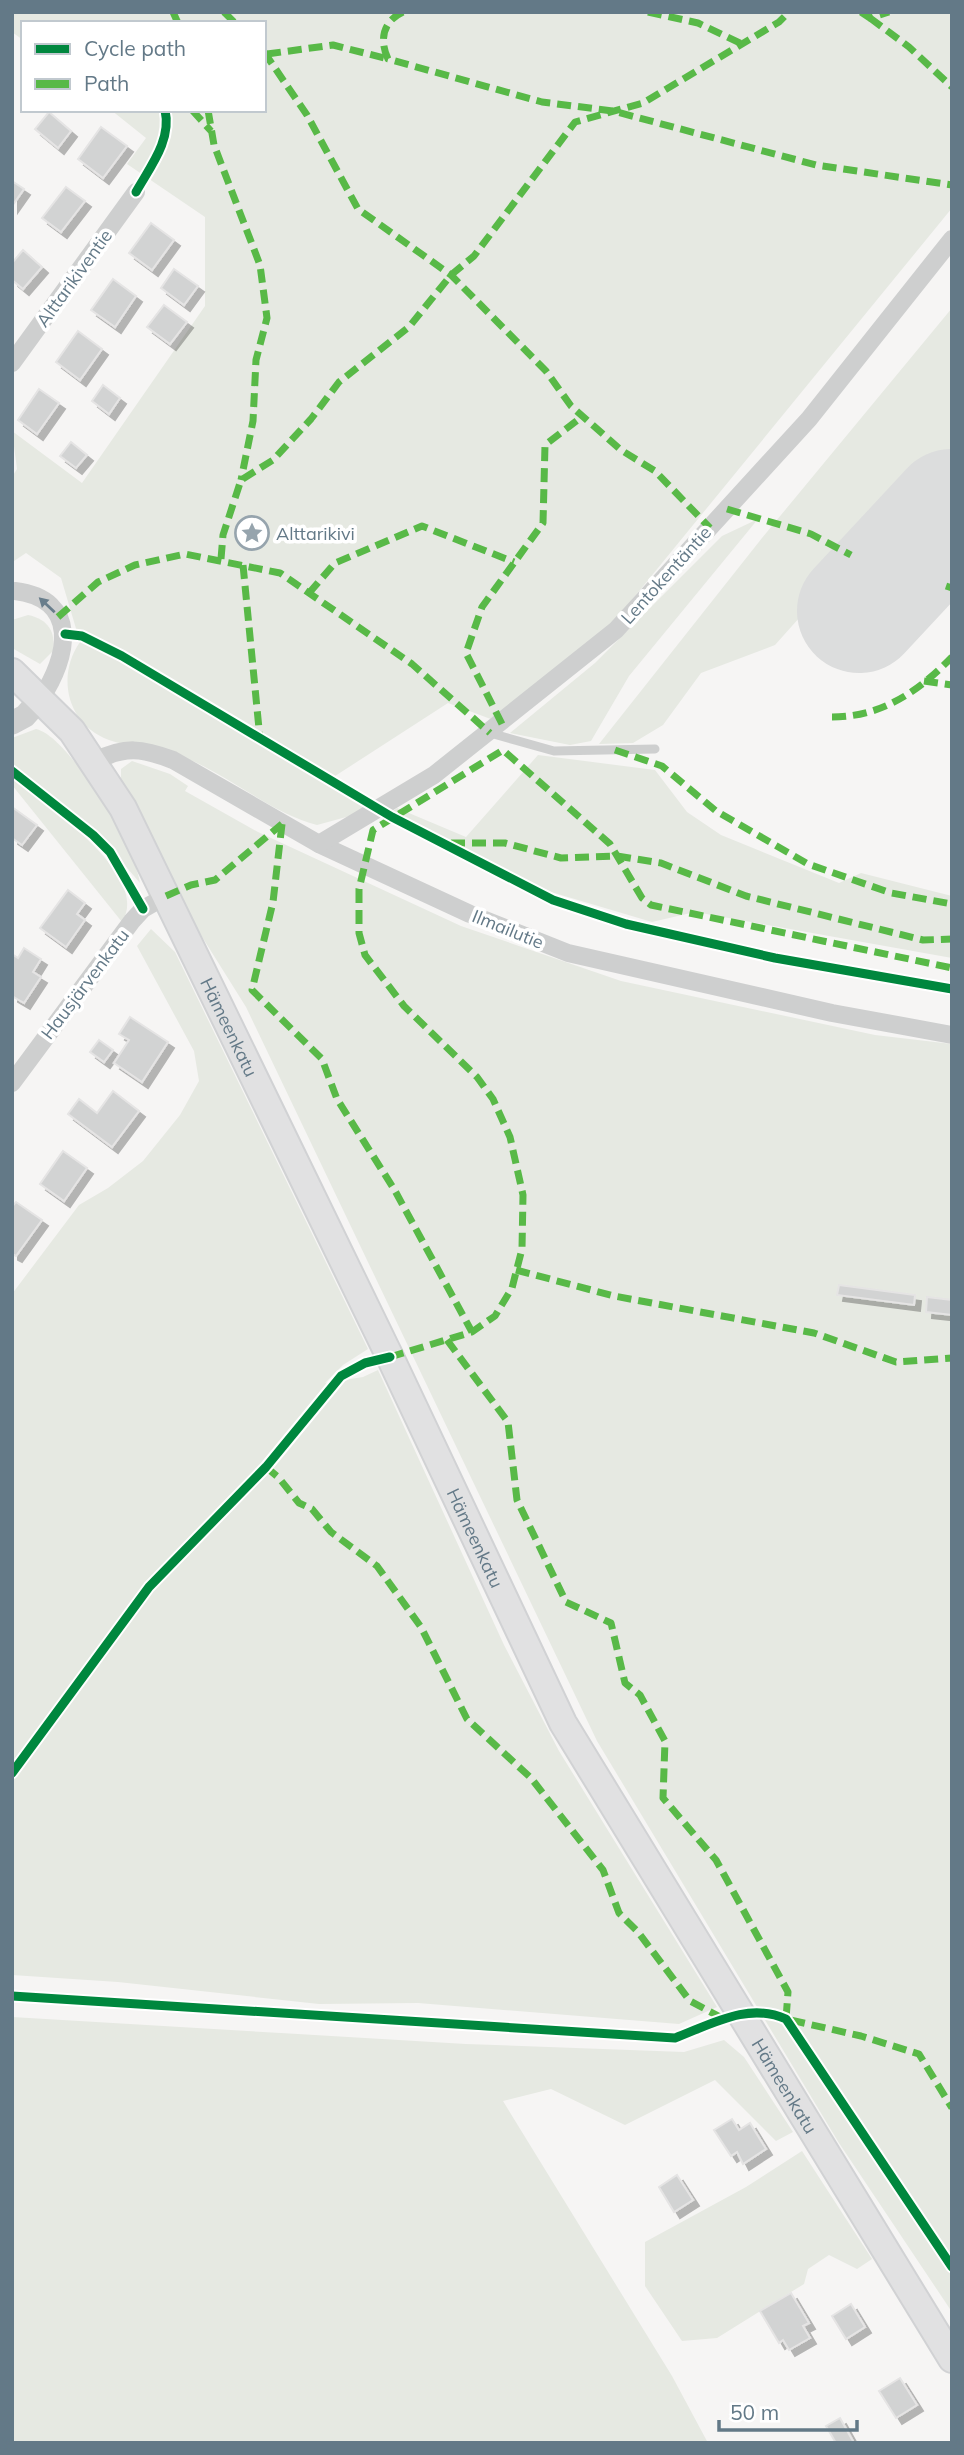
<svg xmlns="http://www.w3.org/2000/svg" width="964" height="2455" font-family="Mulish,sans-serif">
  <defs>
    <filter id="shadow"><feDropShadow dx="6" dy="6" stdDeviation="0" flood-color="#0004"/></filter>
  </defs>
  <rect width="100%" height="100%" fill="#f6f5f4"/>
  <g fill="#e6e9e2">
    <path d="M12,12H952V208L613,623L496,721L448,703L332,778L328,786L364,807L350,816L317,825C277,815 235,781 197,763C169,749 138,750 109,740C67,725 56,676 80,642L61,578L26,553L14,561L12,559V477L17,469L12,431L82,483L205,306V217L127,164L146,138L111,110H264V23H23V40L12,32Z"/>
    <path d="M952,308V447L775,645L701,673L663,725L633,743L599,744L762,538Z"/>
    <path d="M758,519L629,676L591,741L570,745L510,733L595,663L722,536Z"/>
    <path d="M28,615C48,619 56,632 53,651L40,664L12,648V620Z"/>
    <path d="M36,729C69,736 136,849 140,883L93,828L12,765V738Z"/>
    <path d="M538,755L655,770L687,812L721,835L839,883L861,873L952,896V958L695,912L652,922L551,892L431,833L393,811L397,808L466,837Z"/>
    <path d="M132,761L170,774L188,786L185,791L258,832L461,926L621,981L875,1035L952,1044V2312L839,2143L597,1741L246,1007L184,908L121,779V769Z"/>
    <path d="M12,777C42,802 153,876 122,922L12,785Z"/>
    <path d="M151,929L175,952L368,1349L343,1365L325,1383L363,1377L378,1370L504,1645L559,1751L717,2007L679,2024L418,2003L319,2004L118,1982L12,1975V1294L79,1205L108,1188L143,1161L180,1115L199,1081L194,1051L137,946Z"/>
    <path d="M12,2017L466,2044L684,2052L724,2040L744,2057L793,2132L776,2141L715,2080L625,2125L551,2089L503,2101L672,2376L708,2443H12Z"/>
    <path d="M802,2151L872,2259L857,2269L829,2255L808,2269L804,2284L717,2338L682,2341L645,2286V2242L746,2187Z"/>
  </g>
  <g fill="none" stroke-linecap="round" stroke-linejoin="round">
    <path stroke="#dcdddd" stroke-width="124" d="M859,611L952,511"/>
  </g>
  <g fill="#d2d3d3" stroke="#e5e4e4" stroke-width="2" filter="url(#shadow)">
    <path d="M49,112L71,131L58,148L35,129Z"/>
    <path d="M101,127L127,146L103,178L78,159Z"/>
    <path d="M12,181L24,189L12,206Z"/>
    <path d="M66,187L85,201L61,232L42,218Z"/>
    <path d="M151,223L174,240L152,270L129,253Z"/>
    <path d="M23,250L42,267L23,289L12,280V263Z"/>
    <path d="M174,269L198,286L184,305L161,288Z"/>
    <path d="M113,279L136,296L115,327L91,310Z"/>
    <path d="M164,305L187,322L170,344L147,327Z"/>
    <path d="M78,331L102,349L80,380L56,362Z"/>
    <path d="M103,385L120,398L109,414L92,401Z"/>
    <path d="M39,389L59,403L37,434L18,420Z"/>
    <path d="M71,442L87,455L76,468L60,456Z"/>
    <path d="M12,807L37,825L22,845L12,838Z"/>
    <path d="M68,890L85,903L77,914L85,920L66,947L40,928Z"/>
    <path d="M24,948L41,959L33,972L41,977L24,1003L12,996V954L18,958Z"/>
    <path d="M130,1017L168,1042L142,1082L114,1063L129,1040L119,1034Z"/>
    <path d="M99,1040L113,1050L104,1062L90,1052Z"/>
    <path d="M113,1091L139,1111L112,1147L68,1114L79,1099L97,1113Z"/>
    <path d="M63,1151L87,1168L64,1201L40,1184Z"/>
    <path d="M16,1202L42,1220L16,1256L12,1254V1207Z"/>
    <path d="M839,1285L915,1295L914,1305L837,1295Z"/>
    <path d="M927,1297L952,1300V1315L926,1312Z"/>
    <path d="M732,2119L739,2130L750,2123L766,2149L743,2164L737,2152L731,2156L714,2130Z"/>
    <path d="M677,2175L693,2200L674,2212L659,2187Z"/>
    <path d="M791,2293L809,2323L803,2326L810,2338L789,2350L783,2340L779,2343L760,2311Z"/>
    <path d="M851,2304L865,2327L846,2339L832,2316Z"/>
    <path d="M900,2378L917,2405L896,2418L879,2391Z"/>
    <path d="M840,2418L854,2443H836L826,2426Z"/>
  </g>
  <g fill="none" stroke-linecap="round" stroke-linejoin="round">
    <g stroke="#d1d2d4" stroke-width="30">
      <g id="secondary">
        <path id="s1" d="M12,672L72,731L123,808L390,1357L563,1723L952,2359"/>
      </g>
    </g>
    <path stroke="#cecfcf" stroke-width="9" d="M490,733L554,751L655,749"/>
    <g stroke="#cecfcf" stroke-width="18">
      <path d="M12,363L136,192"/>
      <path d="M15,591C81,599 68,658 41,698"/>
      <path d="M95,761C125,746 142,748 173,760L319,844L470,914L568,953L832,1013L952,1035"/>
      <path d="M319,844L434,775L616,630L809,419L952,239"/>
      <path d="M12,1083L132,921L143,909L166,896"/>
    </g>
    <path stroke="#cecfcf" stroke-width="23" d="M12,723L25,716L41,698"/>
    <use href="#secondary" stroke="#e1e1e2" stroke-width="26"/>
    <g stroke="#58b947" stroke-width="7" stroke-dasharray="14 7" stroke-linecap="butt">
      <path d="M173,12L178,23"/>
      <path d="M224,12L235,23"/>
      <path d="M403,12C383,21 379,40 388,59L542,102L613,111L816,165L952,185"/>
      <path d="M648,12L698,23L742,44"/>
      <path d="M861,12L870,18L889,12"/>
      <path d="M870,18L909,47L952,87"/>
      <path d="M264,52L307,115L358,209L451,275L546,371L571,406L621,450L655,471L710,528"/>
      <path d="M267,54L333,45L388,59"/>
      <path d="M192,110L211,131"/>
      <path d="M208,110L214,145L260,265L267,318L256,360L253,421L241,480"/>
      <path d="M727,509L811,534L851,555"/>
      <path d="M221,559L223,535L241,480L273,460L311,419L339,382L409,327L451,275L474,256L575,122L643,103L779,22L789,12"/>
      <path d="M243,565L260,739"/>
      <path d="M946,586L952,588"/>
      <path d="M309,593L335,563L422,526L514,562"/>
      <path d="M58,617L98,582L135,565L185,554L280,573L412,664L490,733"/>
      <path d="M924,681L952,685"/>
      <path d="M832,717C881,717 918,692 952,657"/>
      <path d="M502,724L466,653L482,607L543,523L545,445L583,416"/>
      <path d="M615,750L662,766L716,811L808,864L891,893L952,904"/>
      <path d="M282,824L273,902L252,990L322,1059L337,1099L394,1189L472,1332"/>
      <path d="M451,843H505L561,858L617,856L661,863L746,896L923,940L952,939"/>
      <path d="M166,896L191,885L215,880L282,824"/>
      <path d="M516,1270L614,1296L814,1333L896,1362L952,1358"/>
      <path d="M447,1340L508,1422L517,1500L566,1602L611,1623L625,1683L640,1695L665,1741L663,1798L716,1860L788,1992L786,2019L861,2036L919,2054L952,2108"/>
      <path d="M390,1357L472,1332L495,1316L512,1288L522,1249L523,1195L510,1137L493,1099L477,1077L404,1006L365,955L359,933V889L373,830L503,750L610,844L642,898L651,905L952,968"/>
      <path d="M266,1467L279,1478L299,1503L312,1509L331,1532L377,1566L421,1627L467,1719L531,1778L603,1870L619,1913L638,1932L690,2001L724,2019"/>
    </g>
    <g stroke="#fff" stroke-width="13">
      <g id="cycleway">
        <path d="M136,192C150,167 172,140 165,110"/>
        <path d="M65,634L82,636L122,656L392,817L553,900L626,924L775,958L952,989"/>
        <path d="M12,771L93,835L110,852L143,909"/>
        <path d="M12,1773L149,1587L266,1467L341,1376L365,1363L390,1357"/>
        <path d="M12,1996L675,2038C712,2024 748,2002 786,2019L952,2267"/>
      </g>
    </g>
    <use href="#cycleway" stroke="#00873e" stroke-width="9"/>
  </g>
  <defs><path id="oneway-solid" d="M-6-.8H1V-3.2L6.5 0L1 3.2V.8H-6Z" transform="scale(1.75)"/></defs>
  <use fill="#687d8b" href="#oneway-solid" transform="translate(47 605) rotate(-137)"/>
  <defs>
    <g id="sight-ring" transform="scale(1.75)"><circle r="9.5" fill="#fff" stroke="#96a4ad" stroke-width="1.5"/><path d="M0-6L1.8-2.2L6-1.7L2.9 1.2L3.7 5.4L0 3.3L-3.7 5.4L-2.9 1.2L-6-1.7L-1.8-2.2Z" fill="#96a4ad"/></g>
  </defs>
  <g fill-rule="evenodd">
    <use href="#sight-ring" x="252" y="533"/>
  </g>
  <g text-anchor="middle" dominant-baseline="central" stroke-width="7" stroke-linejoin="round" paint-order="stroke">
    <g font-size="18" fill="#637987" stroke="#fff">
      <text transform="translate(74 278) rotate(-54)">Alttarikiventie</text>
      <text transform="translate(666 575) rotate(-48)">Lentokentäntie</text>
      <text transform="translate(508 929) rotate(22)">Ilmailutie</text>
      <text transform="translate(85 984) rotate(-53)">Hausjärvenkatu</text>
      <text stroke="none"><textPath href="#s1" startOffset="420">Hämeenkatu</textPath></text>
      <text stroke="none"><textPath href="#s1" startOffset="987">Hämeenkatu</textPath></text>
      <text stroke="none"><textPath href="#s1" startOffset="1617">Hämeenkatu</textPath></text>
    </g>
    <g font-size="18" fill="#637987" stroke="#fff" text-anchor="start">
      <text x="276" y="533">Alttarikivi</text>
    </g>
  </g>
  <rect width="964" height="2455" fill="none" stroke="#637987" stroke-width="28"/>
  <rect x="21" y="21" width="245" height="91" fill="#ffffff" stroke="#c1c9cf" stroke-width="2"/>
  <rect x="35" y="44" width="35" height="10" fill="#00873e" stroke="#c1c9cf" stroke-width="2"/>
  <text x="84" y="56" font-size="21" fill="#637987">Cycle path</text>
  <rect x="35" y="79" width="35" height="10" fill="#58b947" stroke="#c1c9cf" stroke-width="2"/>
  <text x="84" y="91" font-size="21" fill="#637987">Path</text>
  <path d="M719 2420v10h138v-10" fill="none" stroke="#637987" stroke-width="3.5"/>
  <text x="730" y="2420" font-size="21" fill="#637987" stroke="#ffffff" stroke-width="5" paint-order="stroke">50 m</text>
</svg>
